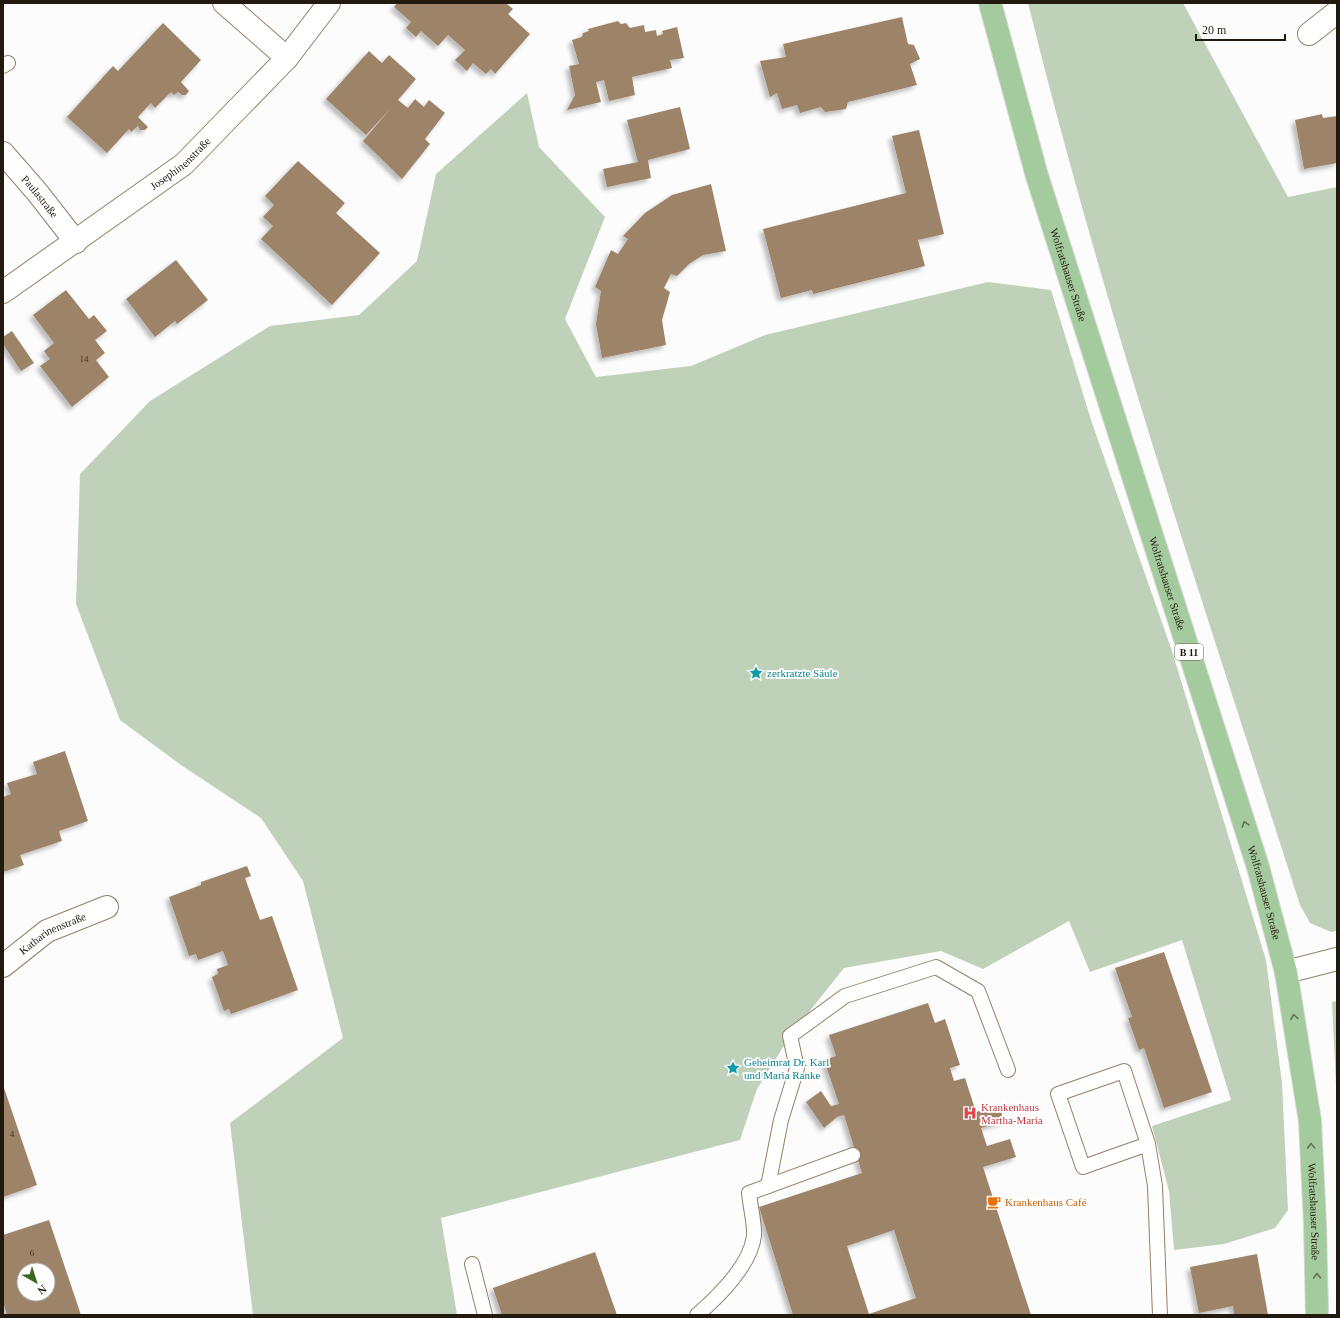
<svg xmlns="http://www.w3.org/2000/svg" width="1340" height="1318" font-family="Georgia,serif">
  <defs>
    <filter id="shadow"><feDropShadow dx="-3.5" dy="3.5" stdDeviation="2" flood-color="#0004"/></filter>
  </defs>
  <rect width="100%" height="100%" fill="#fcfcfc"/>
  <g fill="#c0d1b9">
    <path d="M1028,3H1183L1288,197L1337,187V931L1331,932L1310,923L1300,905C1204,606 1103,308 1028,3Z"/>
    <path d="M527,93L539,147L605,217L565,319L596,377L691,366L765,335L988,282L1051,290L1092,423L1172,651L1266,960L1282,1083L1288,1210L1275,1228L1224,1244L1174,1250L1169,1191L1152,1126L1231,1100L1182,940L1090,972L1069,921L983,969L941,951L844,968L790,1036L757,1089L740,1140L441,1218L457,1315H253L230,1123L343,1038L303,881L261,818L181,765L120,720L76,604L80,474L150,401L270,326L359,315L417,261L436,174Z"/>
    <path d="M1337,1001V1106L1332,1002Z"/>
  </g>
  <g fill="#9d8469" fill-rule="evenodd" filter="url(#shadow)">
    <path d="M397,3H506L513,9L508,14L530,34L495,74L491,69L486,74L473,63L467,71L455,60L465,50L448,35L438,46L421,31L416,37L406,28L411,22L394,7Z"/>
    <path d="M902,17L908,44L914,45L920,59L910,64L917,85L848,102L846,109L825,112L821,107L800,113L797,105L782,109L777,93L770,97L760,61L786,57L783,44Z"/>
    <path d="M618,21L621,24L626,23L630,28L644,25L645,32L656,30L657,36L663,34L662,31L677,27L684,58L670,60L672,68L632,77L635,95L609,101L604,80L596,82L601,102L567,110L575,95L569,66L579,64L572,40L582,37L583,33L589,31L588,29Z"/>
    <path d="M163,23L201,60L181,82L189,91L186,95H182L178,92L174,95L171,92L155,108L151,103L138,117L148,127L145,130H140L138,126L131,132L129,129L107,153L67,117L113,66L118,71Z"/>
    <path d="M369,51L382,63L389,55L416,79L398,100L408,108L415,99L424,107L429,100L445,113L425,139L430,144L402,179L363,141L391,108L366,135L326,99Z"/>
    <path d="M680,107L690,149L648,160L651,178L607,187L603,169L638,162L627,120Z"/>
    <path d="M1322,114L1323,118L1337,116V163L1304,169L1295,120Z"/>
    <path d="M919,130L944,234L918,240L925,266L813,294L812,290L781,298L763,229L906,193L892,136Z"/>
    <path d="M298,161L345,203L336,213L380,253L332,305L261,239L273,226L263,217L274,205L265,196Z"/>
    <path d="M711,184L726,251L703,255L689,264L677,276L671,274L664,288L670,292L662,320L666,345L602,358L596,324L601,291L595,287L611,250L618,254L628,239L623,236L645,213L672,195Z"/>
    <path d="M176,260L208,300L177,324L175,321L155,337L126,299Z"/>
    <path d="M66,290L89,319L94,315L107,331L95,340L105,353L96,360L109,377L72,407L40,366L50,359L44,351L54,343L33,315Z"/>
    <path d="M12,331L34,363L21,371L3,344V337Z"/>
    <path d="M65,751L88,821L59,831L62,841L20,855L24,865L3,872V797L11,794L7,783L37,774L33,762Z"/>
    <path d="M247,866L251,876L245,878L260,920L272,916L298,990L231,1014L229,1009L224,1011L212,977L218,974L217,969L228,965L223,951L198,960L196,954L189,956L169,897L201,885V882Z"/>
    <path d="M1164,952L1212,1092L1164,1108L1144,1048L1139,1050L1128,1018L1132,1017L1115,968Z"/>
    <path d="M928,1003L935,1023L945,1019L960,1065L950,1068L954,1081L965,1078L976,1112L999,1105L1004,1121L981,1128L987,1146L1010,1139L1016,1157L983,1167L1031,1315H793L759,1207L862,1173L844,1115L837,1117L824,1128L806,1102L821,1091L831,1106L839,1104L824,1060L836,1056L829,1035ZM894,1230L916,1298L869,1314L847,1246Z"/>
    <path d="M3,1085L37,1185L3,1197Z"/>
    <path d="M49,1220L81,1315H7L3,1302V1235ZM24,1270H48V1294H24Z"/>
    <path d="M595,1252L617,1315H502L493,1288Z"/>
    <path d="M1257,1254L1268,1315H1234L1233,1306L1199,1313L1190,1267Z"/>
  </g>
  <g fill="none" stroke-linecap="round" stroke-linejoin="round">
    <g stroke="#977f63" stroke-width="16">
      <g id="lane">
        <path d="M3,66L8,63"/>
        <path d="M1148,1144L1083,1167L1058,1094L1124,1071L1148,1144L1155,1186L1160,1315"/>
        <path d="M768,1186L781,1120L797,1068L790,1036L845,996L936,967L978,991L1008,1070"/>
        <path d="M472,1264L485,1315"/>
        <path d="M697,1315C719,1296 750,1266 754,1236C755,1225 750,1205 749,1193L853,1155"/>
      </g>
    </g>
    <g stroke="#977f63" stroke-width="24">
      <g id="street">
        <path d="M224,3L287,58"/>
        <path d="M1309,34L1337,12"/>
        <path id="s1" d="M3,153L37,192L76,242"/>
        <path id="s2" d="M3,292L184,164L287,58L329,3"/>
        <path id="s3" d="M3,966L47,931L107,907"/>
        <path d="M1286,972L1337,959"/>
      </g>
    </g>
    <g stroke="#d7d6d4" stroke-width="24">
      <g id="primary">
        <path id="s4" d="M990,3L1037,176L1258,867L1286,972L1310,1121L1315,1224L1317,1315"/>
      </g>
    </g>
    <use href="#lane" stroke="#fff" stroke-width="14"/>
    <use href="#street" stroke="#fff" stroke-width="22"/>
    <use href="#primary" stroke="#a4cb9d" stroke-width="22"/>
  </g>
  <defs><path id="oneway-chevron" d="M-2-3.5L2.5 0L-2 3.5" fill="none" stroke-width="1.6" stroke-linecap="round" stroke-linejoin="round"/></defs>
  <g stroke="#647256">
    <use href="#oneway-chevron" transform="translate(1245 824) rotate(-108)"/>
    <use href="#oneway-chevron" transform="translate(1294 1017) rotate(-99)"/>
    <use href="#oneway-chevron" transform="translate(1311 1146) rotate(-93)"/>
    <use href="#oneway-chevron" transform="translate(1317 1276) rotate(-91)"/>
  </g>
  <defs>
    <g id="sight-bare" transform="scale(1.08)"><path d="M0-6L1.8-2.2L6-1.7L2.9 1.2L3.7 5.4L0 3.3L-3.7 5.4L-2.9 1.2L-6-1.7L-1.8-2.2Z" fill="#0f9aa8" stroke="#fff" stroke-width="2.5" paint-order="stroke"/></g>
    <g id="hospital-bare" transform="scale(1.08)"><path d="M-5-5h3v3.5h4V-5h3V5h-3V1.5h-4V5h-3Z" fill="#e0444e" stroke="#fff" stroke-width="2.5" paint-order="stroke"/></g>
    <g id="cafe-bare" transform="scale(1.08)"><path d="M-5.5-4.5H6V0H3Q3 3.5 0 3.5H-2.5Q-5.5 3.5-5.5 0ZM3-3.2v2h1.7v-2ZM-6 4.5H4V6H-6Z" fill="#e8710a" stroke="#fff" stroke-width="2.5" paint-order="stroke"/></g>
  </defs>
  <g fill-rule="evenodd">
    <use href="#sight-bare" x="756" y="673"/>
    <use href="#sight-bare" x="733" y="1068"/>
    <use href="#hospital-bare" x="970" y="1113"/>
    <use href="#cafe-bare" x="994" y="1202"/>
  </g>
  <g text-anchor="middle" dominant-baseline="central" stroke-width="3.5" stroke-linejoin="round" paint-order="stroke">
    <g font-size="9" fill="#423426">
      <text x="84" y="359">14</text>
      <text x="12" y="1134">4</text>
      <text x="32" y="1253">6</text>
    </g>
    <rect fill="#fff" stroke="#655f57" stroke-width="1" x="1175" y="644" width="28" height="16" rx="3"/>
    <g font-size="10" font-weight="bold" fill="#231a0f">
      <text x="1189" y="652">B 11</text>
    </g>
    <g font-size="11" fill="#231a0f" stroke="#fff">
      <text stroke="none"><textPath href="#s2" startOffset="219">Josephinenstraße</textPath></text>
      <text stroke="none"><textPath href="#s1" startOffset="57">Paulastraße</textPath></text>
      <text stroke="none"><textPath href="#s4" startOffset="283">Wolfratshauser Straße</textPath></text>
      <text stroke="none"><textPath href="#s4" startOffset="607">Wolfratshauser Straße</textPath></text>
      <text stroke="none"><textPath href="#s4" startOffset="931">Wolfratshauser Straße</textPath></text>
      <text stroke="none"><textPath href="#s3" startOffset="60">Katharinenstraße</textPath></text>
      <text stroke="none"><textPath href="#s4" startOffset="1255">Wolfratshauser Straße</textPath></text>
    </g>
    <g font-size="11" fill="#0d838f" stroke="#fff" text-anchor="start">
      <text x="767" y="673">zerkratzte Säule</text>
      <text x="744" y="1062">Geheimrat Dr. Karl<tspan x="744" dy="13">und Maria Ranke</tspan></text>
    </g>
    <g font-size="11" fill="#be3a42" stroke="#fff" text-anchor="start">
      <text x="981" y="1107">Krankenhaus<tspan x="981" dy="13">Martha-Maria</tspan></text>
    </g>
    <g font-size="11" fill="#c56008" stroke="#fff" text-anchor="start">
      <text x="1005" y="1202">Krankenhaus Café</text>
    </g>
  </g>
  <rect width="1340" height="1318" fill="none" stroke="#231a0f" stroke-width="8"/>
  <g transform="translate(36 1282) rotate(141)"><circle r="19" fill="#ffffff" stroke="#a7a39f"/>
  <path d="M0-3L7 15L0 10L-7 15Z" fill="#3c6521"/>
  <text y="-6" font-size="11" font-weight="bold" text-anchor="middle" fill="#231a0f">N</text>
  </g>
  <path d="M1196 34v6h89v-6" fill="none" stroke="#231a0f" stroke-width="2"/>
  <text x="1202" y="34" font-size="12" fill="#231a0f" stroke="#ffffff" stroke-width="3" paint-order="stroke">20 m</text>
</svg>
